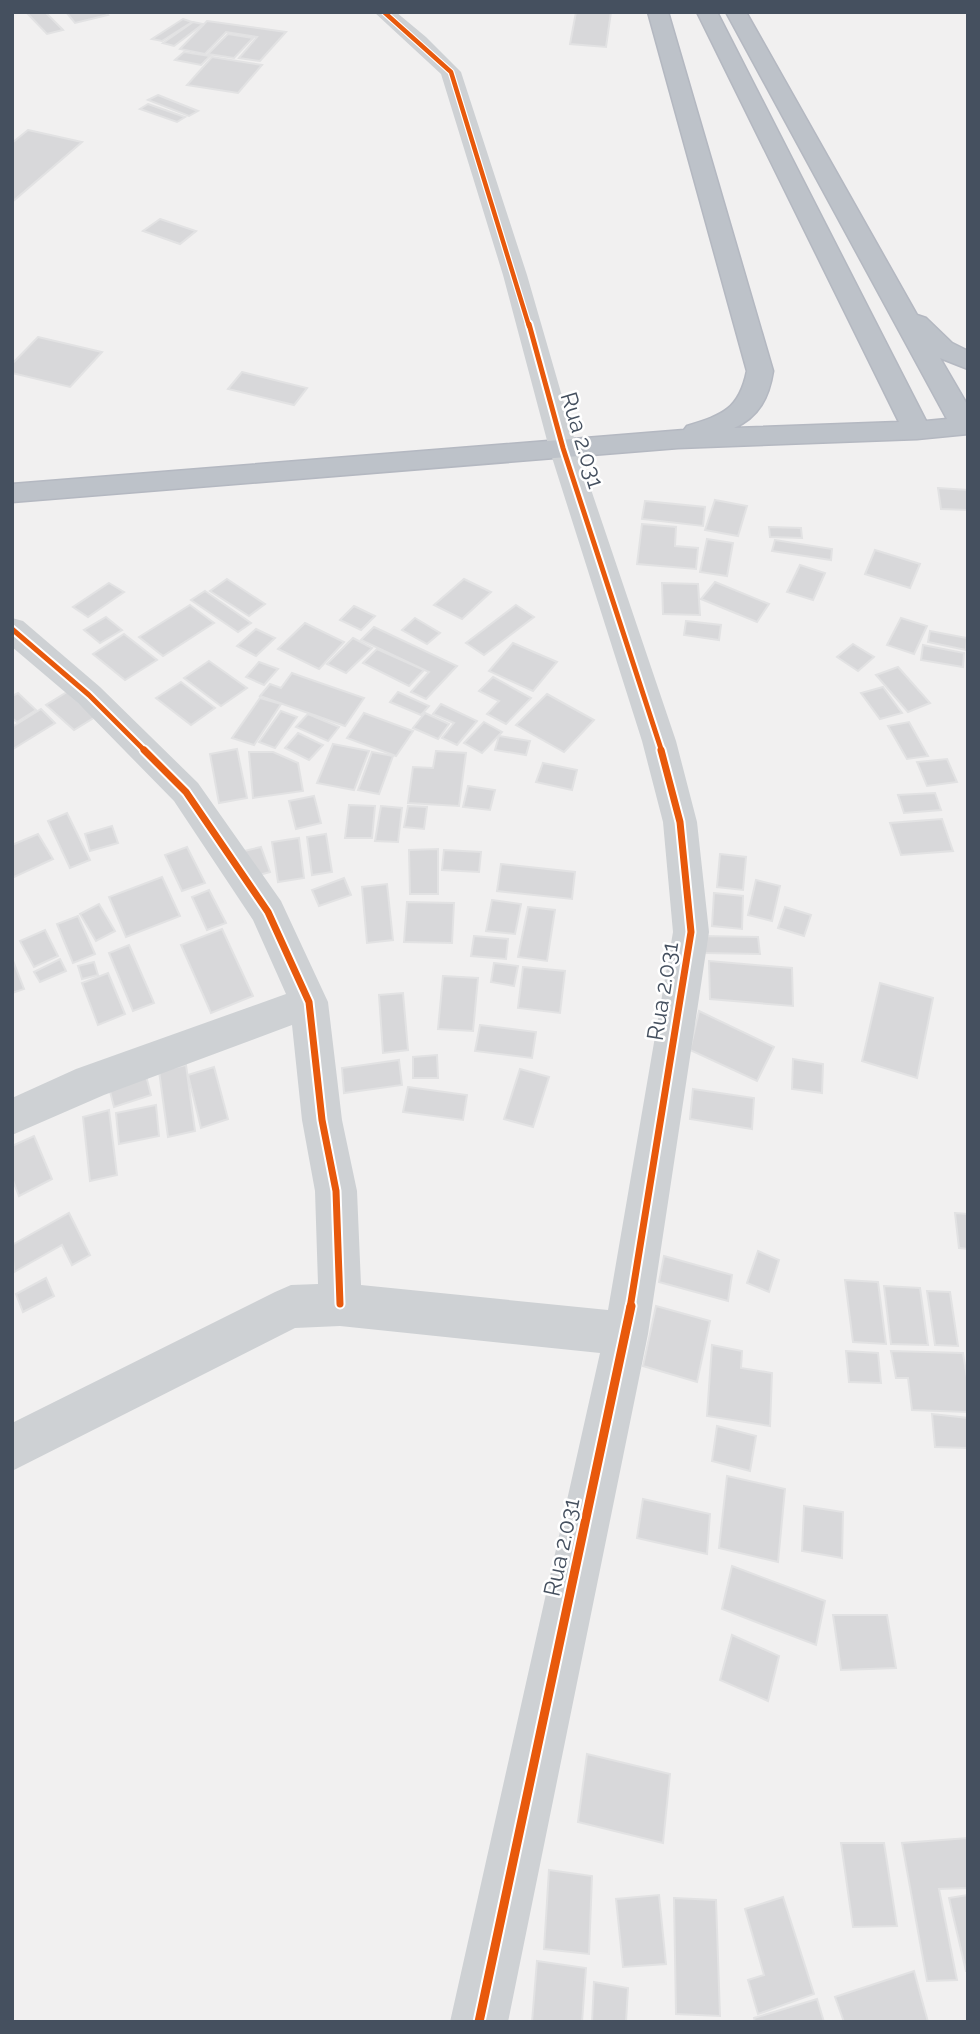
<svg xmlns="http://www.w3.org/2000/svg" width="980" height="2034" font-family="Raleway,sans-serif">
  <rect width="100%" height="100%" fill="#f1f0f0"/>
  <g fill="#d8d8da" stroke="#e2e2e3" stroke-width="2">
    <path d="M26,12H45L63,30L47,34Z"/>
    <path d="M66,12H105L108,15L75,23Z"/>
    <path d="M576,12H611L606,47L570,44Z"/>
    <path d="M183,19L192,22L162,41L152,39Z"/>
    <path d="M207,21L286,32L260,61L239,58L257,37L226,32L205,54L180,49Z"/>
    <path d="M193,22L203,24L174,46L163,43Z"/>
    <path d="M228,34L253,38L234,58L208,54Z"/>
    <path d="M184,52L210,56L201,65L175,60Z"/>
    <path d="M212,57L262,65L238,93L187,85Z"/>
    <path d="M158,95L198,111L189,116L148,100Z"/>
    <path d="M148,104L185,117L177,122L140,109Z"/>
    <path d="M28,130L82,142L12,202V143Z"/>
    <path d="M160,219L196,231L180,244L143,231Z"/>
    <path d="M38,337L102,352L70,387L12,373V364Z"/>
    <path d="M242,372L307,388L294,405L228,389Z"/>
    <path d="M938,488L968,490V510L941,509Z"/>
    <path d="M715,500L747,506L738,536L705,530Z"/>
    <path d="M645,501L705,507L703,526L642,519Z"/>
    <path d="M642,524L676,527L675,546L698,548L696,569L637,564Z"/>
    <path d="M769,527L801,528L802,538L770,537Z"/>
    <path d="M707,539L733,543L727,576L700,572Z"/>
    <path d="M775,540L832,549L831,560L772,551Z"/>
    <path d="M875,550L920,564L910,588L865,574Z"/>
    <path d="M800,565L825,573L813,600L787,592Z"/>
    <path d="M227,579L265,604L249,616L210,591Z"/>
    <path d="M464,579L491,592L462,619L434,605Z"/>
    <path d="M715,582L769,604L757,622L701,599Z"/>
    <path d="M109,583L124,592L88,617L73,607Z"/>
    <path d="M662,583L698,584L700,615L663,614Z"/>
    <path d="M205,591L251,623L238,632L191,600Z"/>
    <path d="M190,605L214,623L163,656L139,637Z"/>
    <path d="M516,605L534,617L484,655L466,643Z"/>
    <path d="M354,606L375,616L361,630L340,620Z"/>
    <path d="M106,617L122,630L100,643L84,630Z"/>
    <path d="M415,618L440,633L427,644L402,630Z"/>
    <path d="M901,618L927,626L914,654L887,645Z"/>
    <path d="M686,621L721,625L719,640L684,635Z"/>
    <path d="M305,623L344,642L319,669L278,649Z"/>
    <path d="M374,627L457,666L426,699L411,692L429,672L361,640Z"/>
    <path d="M256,629L275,638L256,656L237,646Z"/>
    <path d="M930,631L967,638L966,650L928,642Z"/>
    <path d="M124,634L157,660L125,680L93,654Z"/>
    <path d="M353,638L372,648L346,673L327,664Z"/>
    <path d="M513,643L557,662L533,691L489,671Z"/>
    <path d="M853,644L874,657L858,671L837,657Z"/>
    <path d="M923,645L964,653L963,667L921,660Z"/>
    <path d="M377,649L424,670L409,686L363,663Z"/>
    <path d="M209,661L247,688L221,706L184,678Z"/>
    <path d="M259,662L278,669L264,685L246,677Z"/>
    <path d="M898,667L930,703L908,712L876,675Z"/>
    <path d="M292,673L303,677L364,698L345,726L260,696L270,684L281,688Z"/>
    <path d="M493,677L531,698L506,724L487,714L499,701L479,691Z"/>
    <path d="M181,682L215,708L191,725L156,698Z"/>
    <path d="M883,687L902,713L880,719L861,693Z"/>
    <path d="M67,692L95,717L74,730L46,705Z"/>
    <path d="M398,692L429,706L421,715L390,702Z"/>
    <path d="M18,693L36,710L17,722L12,718V696Z"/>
    <path d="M547,694L594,720L564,752L516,725Z"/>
    <path d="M260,698L281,704L254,745L232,738Z"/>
    <path d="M441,704L477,721L457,745L442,738L454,723L433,714Z"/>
    <path d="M41,709L55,723L13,749L12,727Z"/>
    <path d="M281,711L297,717L275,748L259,742Z"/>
    <path d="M364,713L413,731L396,756L347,738Z"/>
    <path d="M425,713L449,724L438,739L413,728Z"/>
    <path d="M308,714L339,727L328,741L296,727Z"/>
    <path d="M484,722L502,732L482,753L464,743Z"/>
    <path d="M909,722L928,756L907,759L888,726Z"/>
    <path d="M298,733L323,745L309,760L285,748Z"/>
    <path d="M499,736L530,741L526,755L495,750Z"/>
    <path d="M333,744L369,751L354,790L317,783Z"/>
    <path d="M237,749L247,798L219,803L210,754Z"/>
    <path d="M436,751L466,753L459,806L408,803L413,767L433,768Z"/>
    <path d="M249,752H273L298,763L303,791L253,798Z"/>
    <path d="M372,752L393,756L379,794L358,790Z"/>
    <path d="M947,759L957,782L927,786L917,762Z"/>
    <path d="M543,763L577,770L572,790L536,782Z"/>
    <path d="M468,786L495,790L490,810L463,807Z"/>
    <path d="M935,793L941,810L904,813L898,795Z"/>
    <path d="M314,796L321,823L296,829L289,801Z"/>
    <path d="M349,805L375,806L372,838H345Z"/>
    <path d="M381,806L402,808L398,842L375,841Z"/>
    <path d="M408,806L427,807L424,829L404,827Z"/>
    <path d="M67,813L90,860L70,868L48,821Z"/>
    <path d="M942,819L953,851L901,855L890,823Z"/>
    <path d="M112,826L118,843L90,851L85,834Z"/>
    <path d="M38,834L53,859L12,878V845Z"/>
    <path d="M326,834L332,872L312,875L307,837Z"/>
    <path d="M299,838L304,878L278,882L272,842Z"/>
    <path d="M187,847L205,883L182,891L165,855Z"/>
    <path d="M261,847L270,872L252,877L244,851Z"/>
    <path d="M438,849V894H410L409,850Z"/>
    <path d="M444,850L481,852L479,872L442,870Z"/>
    <path d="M720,854L746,857L743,890L717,887Z"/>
    <path d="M501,864L575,872L572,899L497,891Z"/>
    <path d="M162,877L180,916L126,937L109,897Z"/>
    <path d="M344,878L351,895L319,906L312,890Z"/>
    <path d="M756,880L780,886L772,921L748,915Z"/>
    <path d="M387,884L393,940L367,943L362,887Z"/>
    <path d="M209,890L226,923L207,930L192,897Z"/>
    <path d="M714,893L743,896L742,929L712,926Z"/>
    <path d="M492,900L521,904L515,934L486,931Z"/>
    <path d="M407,902L454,903L452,943L404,942Z"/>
    <path d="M99,904L115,931L96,941L80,914Z"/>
    <path d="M528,907L555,910L547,961L518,957Z"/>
    <path d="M785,907L811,915L804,936L778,928Z"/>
    <path d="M78,916L95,954L73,963L57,924Z"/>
    <path d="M222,929L253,996L211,1013L181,945Z"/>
    <path d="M45,930L58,956L34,967L20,941Z"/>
    <path d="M474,936L508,939L506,959L471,956Z"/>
    <path d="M702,936L758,937L760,954L704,953Z"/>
    <path d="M129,945L154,1003L133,1011L109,953Z"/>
    <path d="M12,958L24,989L12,993Z"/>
    <path d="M60,959L66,971L40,982L34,972Z"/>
    <path d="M709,961L792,968L793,1006L710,999Z"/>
    <path d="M94,962L98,975L82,979L78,966Z"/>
    <path d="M494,963L518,966L514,986L491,982Z"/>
    <path d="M523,967L565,971L560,1013L518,1008Z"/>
    <path d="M108,973L125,1014L98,1025L82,983Z"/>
    <path d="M443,976L478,978L473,1031L438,1029Z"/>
    <path d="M880,983L933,998L917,1078L862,1061Z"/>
    <path d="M403,993L408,1050L383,1053L379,995Z"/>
    <path d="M699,1011L774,1047L757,1081L690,1050Z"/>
    <path d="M480,1025L536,1032L532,1058L475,1051Z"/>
    <path d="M437,1055L438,1078H413V1057Z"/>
    <path d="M793,1059L823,1064L822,1093L792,1089Z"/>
    <path d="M399,1060L402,1085L344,1093L342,1068Z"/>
    <path d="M186,1065L195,1131L168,1137L159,1071Z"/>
    <path d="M214,1067L228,1119L201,1128L188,1075Z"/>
    <path d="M144,1068L151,1095L114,1107L107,1080Z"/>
    <path d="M520,1069L549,1077L533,1127L504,1119Z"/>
    <path d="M408,1087L467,1095L463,1120L403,1112Z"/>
    <path d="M693,1089L754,1098L752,1129L690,1119Z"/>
    <path d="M156,1105L159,1136L119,1144L116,1113Z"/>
    <path d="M109,1110L117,1175L90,1181L83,1117Z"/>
    <path d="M34,1136L52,1179L19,1196L12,1178V1146Z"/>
    <path d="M69,1213L90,1255L72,1265L62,1245L14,1272L12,1245Z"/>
    <path d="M955,1213L968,1214V1249L959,1248Z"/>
    <path d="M758,1251L779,1260L769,1292L747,1283Z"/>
    <path d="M664,1256L732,1275L728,1301L659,1282Z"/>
    <path d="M46,1278L54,1296L23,1312L16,1294Z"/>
    <path d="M845,1280L878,1282L886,1344L853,1342Z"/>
    <path d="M884,1286L920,1288L928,1345L891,1344Z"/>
    <path d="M927,1291L950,1292L958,1346L935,1345Z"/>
    <path d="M656,1306L710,1321L697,1382L643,1366Z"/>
    <path d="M712,1345L742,1351L741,1368L772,1373L770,1426L707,1416Z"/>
    <path d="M846,1351L878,1353L881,1383L849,1382Z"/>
    <path d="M891,1351L963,1353L968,1384V1412L912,1410L908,1378H896Z"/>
    <path d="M932,1414L968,1418V1448L935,1447Z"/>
    <path d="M717,1426L756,1436L750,1471L712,1461Z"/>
    <path d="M727,1476L785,1489L778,1562L719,1548Z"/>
    <path d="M643,1499L710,1514L707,1554L637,1538Z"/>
    <path d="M804,1506L843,1512L842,1558L802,1551Z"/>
    <path d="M732,1566L825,1601L816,1645L722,1609Z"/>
    <path d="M833,1615H887L896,1668L841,1670Z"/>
    <path d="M732,1635L779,1656L768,1701L720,1680Z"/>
    <path d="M587,1754L670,1774L663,1843L578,1822Z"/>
    <path d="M968,1838V1888L939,1889L957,1980L927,1981L902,1843Z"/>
    <path d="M841,1843H884L897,1926L853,1927Z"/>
    <path d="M549,1870L592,1876L589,1954L544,1949Z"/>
    <path d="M659,1895L666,1964L623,1967L616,1899Z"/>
    <path d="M968,1895V1971H966L949,1898Z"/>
    <path d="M783,1897L814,1994L758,2014L748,1980L764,1975L745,1909Z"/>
    <path d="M674,1898L716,1900L720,2016L676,2014Z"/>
    <path d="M537,1961L586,1968L582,2022H532Z"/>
    <path d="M914,1971L928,2022H844L835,1997Z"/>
    <path d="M594,1982L628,1988L626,2022H592Z"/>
    <path d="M817,1999L824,2022H755L754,2018Z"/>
  </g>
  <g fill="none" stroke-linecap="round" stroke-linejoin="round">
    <g stroke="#b4b8c1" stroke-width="3">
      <path id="highway" d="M648,12H668L773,371C769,397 759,417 734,428L899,422L697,12H717L926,421L947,419L726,12H746L917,315L926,318L952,343L968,351V369L940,358L968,406V434L917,439L678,448L12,502V484L684,430L687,426C722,415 739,410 747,371Z"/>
    </g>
    <path fill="#ced1d4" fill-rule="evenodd" d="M374,12H396L426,37L461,72L527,275L577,448L676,741L697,822L709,932L648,1334L508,2022H450L600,1353L340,1326L295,1328L12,1471V1423L275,1292L291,1285L318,1284L315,1191L302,1120L292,1025L104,1095L12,1135V1098L76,1069L286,994L253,920L174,801L78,703L12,647V618L23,621L100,687L198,783L281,901L328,1002L342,1120L357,1191L361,1285L608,1310L673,932L663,822L642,741L549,448L503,275L441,74Z"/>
    <use href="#highway" fill="#bdc2c9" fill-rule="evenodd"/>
    <g stroke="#fff" stroke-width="7">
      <path id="cycleway-far3" d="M384,12L451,72L529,326"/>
    </g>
    <g stroke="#fff" stroke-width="9">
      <g id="cycleway-far2">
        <path d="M529,324L563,448L662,752"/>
        <path d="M12,629L89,695L146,752"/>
      </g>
    </g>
    <g stroke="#fff" stroke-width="11">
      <g id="cycleway-far1">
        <path d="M144,750L186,792L268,912L309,1002L322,1120L336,1191L340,1304"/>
        <path d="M630,1308L691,932L680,822L661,750"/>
      </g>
    </g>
    <g stroke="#fff" stroke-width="13">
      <path id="cycleway" d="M479,2022L631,1306"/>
    </g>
    <use href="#cycleway-far3" stroke="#e8590c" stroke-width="4.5"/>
    <use href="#cycleway-far2" stroke="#e8590c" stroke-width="5"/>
    <use href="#cycleway-far1" stroke="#e8590c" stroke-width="7"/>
    <use href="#cycleway" stroke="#e8590c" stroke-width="9"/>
  </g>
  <g text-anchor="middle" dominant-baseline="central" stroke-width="5" stroke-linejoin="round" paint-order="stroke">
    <g font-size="23" fill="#45505f" stroke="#fff">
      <text transform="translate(583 440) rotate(73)">Rua 2.031</text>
      <text transform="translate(662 991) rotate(-81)">Rua 2.031</text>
      <text transform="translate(561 1547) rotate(-78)">Rua 2.031</text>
    </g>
  </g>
  <rect width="980" height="2034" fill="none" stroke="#45505f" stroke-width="28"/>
</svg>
